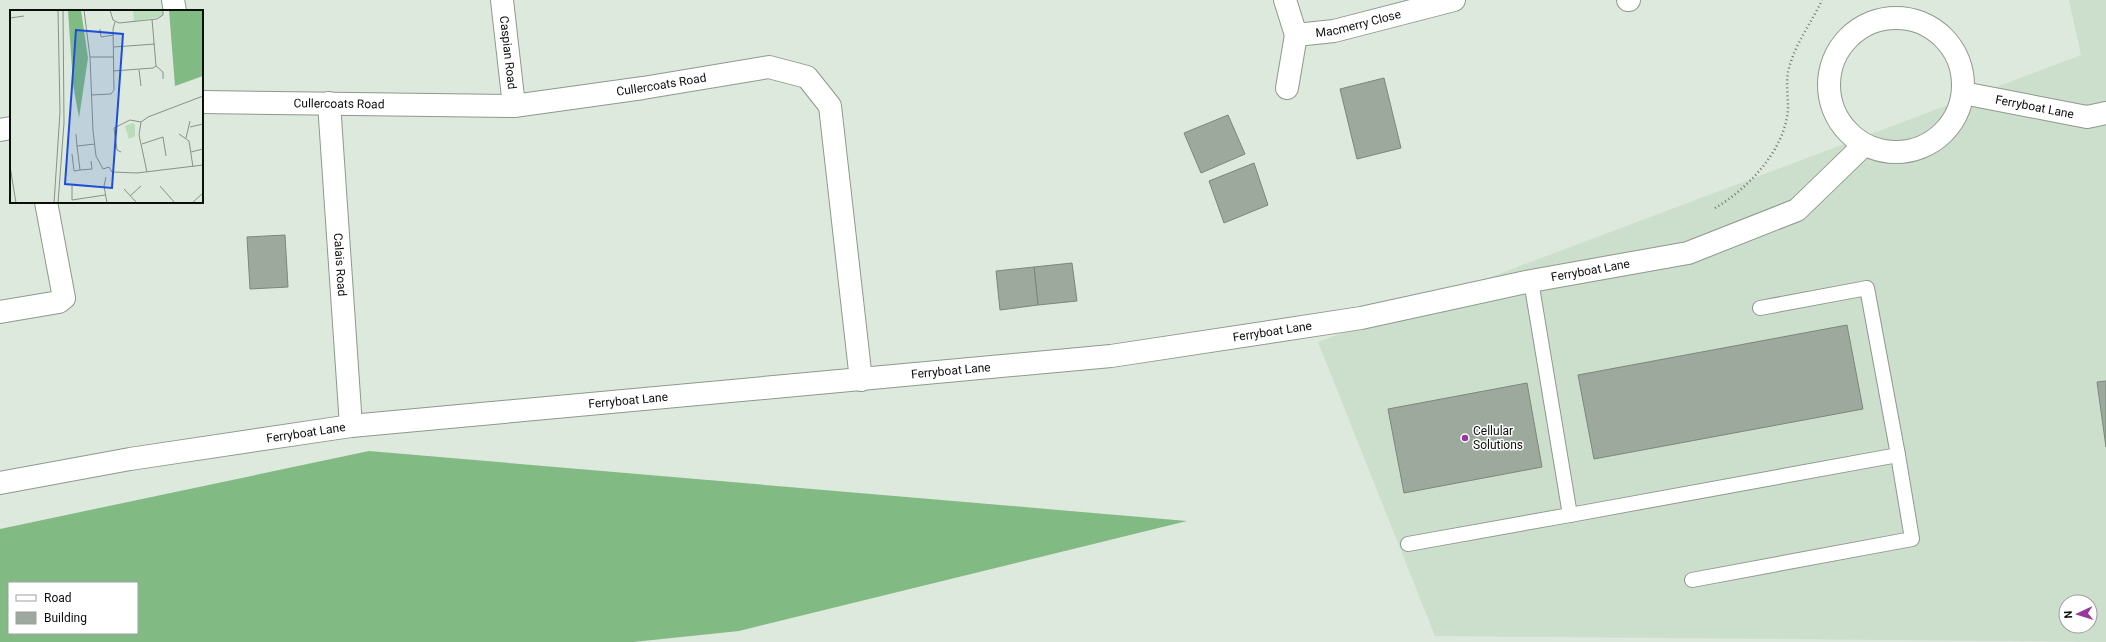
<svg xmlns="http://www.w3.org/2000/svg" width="2106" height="642" font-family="Roboto,sans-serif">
  <rect width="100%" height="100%" fill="#dce9dc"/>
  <path fill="#ccdecc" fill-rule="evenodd" d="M2069,0H2106V642L1435,636L1318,342L2081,55ZM2066,602H2090V626H2066Z"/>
  <path fill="#82ba84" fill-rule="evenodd" d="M369,451L1187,521L739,631L633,642H0V529ZM9,583H137V633H9Z"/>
  <g fill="#9da99d" stroke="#7c877c">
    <path d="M1384,78L1401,148L1357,159L1340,89Z"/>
    <path d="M1228,115L1245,154L1201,173L1184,133Z"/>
    <path d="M1254,163L1268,205L1224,223L1209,181Z"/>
    <path d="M285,235L288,287L250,289L247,237Z"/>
    <path d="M1072,263L1077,301L1038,305L1034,267Z"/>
    <path d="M1034,267L1038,305L1000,310L996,271Z"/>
    <path d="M1847,325L1863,409L1594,459L1578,375Z"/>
    <path d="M2106,381V447L2097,382Z"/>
    <path d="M1527,383L1542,467L1404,493L1388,409Z"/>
  </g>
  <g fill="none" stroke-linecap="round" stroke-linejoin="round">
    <g stroke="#8d998d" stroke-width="16">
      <g id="lane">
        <path d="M1531,281L1570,515L1898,455L1867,288L1760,308"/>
        <path d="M1408,544L1570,515"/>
        <path d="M1692,580L1912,539L1898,455"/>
      </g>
    </g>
    <g stroke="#8d998d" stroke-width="24">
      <g id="street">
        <path d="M173,0L175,11"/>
        <path id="s1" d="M502,0L514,106"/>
        <path id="s2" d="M1285,0L1296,35L1334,31L1454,0"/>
        <path d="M1628,0H1629"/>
        <path d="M1287,88L1296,35"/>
        <path id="s3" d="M202,102L514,106L643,88L769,67L807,77L830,106L861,380"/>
        <path id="s4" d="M329,103L351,426"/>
        <path d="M0,130L11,128"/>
        <path d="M0,312L59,302L64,298L46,202"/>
      </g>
    </g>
    <g stroke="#8d998d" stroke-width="24">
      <g id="secondary">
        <circle cx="1896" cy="85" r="67"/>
        <path id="s5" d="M1963,93L2087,117L2106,113"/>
        <path id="s6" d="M0,483L130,459L351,426L1111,356L1361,318L1531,281L1688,253L1797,210L1864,145"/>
      </g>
    </g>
    <path stroke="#707870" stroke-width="2.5" stroke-dasharray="1 3" stroke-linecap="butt" d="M1715,208C1748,189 1786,149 1788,108C1788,96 1786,84 1788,72C1794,45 1811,24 1822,0"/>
    <use href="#lane" stroke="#fff" stroke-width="14"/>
    <use href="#street" stroke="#fff" stroke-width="22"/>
    <use href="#secondary" stroke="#fff" stroke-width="22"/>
  </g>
  <circle fill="#99389f" stroke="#fff" stroke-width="1.5" cx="1465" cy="438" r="4"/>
  <g text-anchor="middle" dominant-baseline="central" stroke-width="3" stroke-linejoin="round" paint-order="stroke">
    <g font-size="12" fill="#0b0f0b" stroke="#fff">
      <text stroke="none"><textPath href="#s2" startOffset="100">Macmerry Close</textPath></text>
      <text stroke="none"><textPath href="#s1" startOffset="53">Caspian Road</textPath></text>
      <text stroke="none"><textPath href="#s3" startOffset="461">Cullercoats Road</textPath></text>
      <text stroke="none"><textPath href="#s3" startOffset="137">Cullercoats Road</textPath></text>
      <text stroke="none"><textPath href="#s5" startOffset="73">Ferryboat Lane</textPath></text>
      <text stroke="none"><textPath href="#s4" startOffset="162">Calais Road</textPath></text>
      <text stroke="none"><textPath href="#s6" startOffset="1606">Ferryboat Lane</textPath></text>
      <text stroke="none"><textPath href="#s6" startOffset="1282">Ferryboat Lane</textPath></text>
      <text stroke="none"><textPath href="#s6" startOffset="958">Ferryboat Lane</textPath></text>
      <text stroke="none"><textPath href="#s6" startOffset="634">Ferryboat Lane</textPath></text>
      <text stroke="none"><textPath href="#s6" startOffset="310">Ferryboat Lane</textPath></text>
    </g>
    <g font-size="12" fill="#0b0f0b" stroke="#fff" text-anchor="start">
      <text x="1473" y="431">Cellular<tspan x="1473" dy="14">Solutions</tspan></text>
    </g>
  </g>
  <g transform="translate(10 10)">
    <rect width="193" height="193" fill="#dce9dc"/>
    <path d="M123,0H153V4L150,7L124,11ZM123,113L125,115V126L119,129L115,116Z" fill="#badcba"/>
    <path d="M58,0H71L78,48L69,108L63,74ZM159,0H193V66L165,76Z" fill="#82ba84"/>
    <path fill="none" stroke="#889288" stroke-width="1" d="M74,0L80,47L83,121L86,146L93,159M100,0L103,10L109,13L147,9L153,5V0M0,8L14,6M90,19L91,27L104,25M104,37L145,34M80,47H104M146,56L153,62V69M129,60L131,76M103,61L143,58L146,56L142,9M81,85L101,84L104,80L103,19L105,12M180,117L193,114M66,124L67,136M169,124L179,131L183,157M176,128L180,111M132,134L153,127L156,146M111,142L107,140L104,118L120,110L131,112M181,142L193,139M62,144L64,161L70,160M81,151L82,159L70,160L67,136L85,134M0,156L6,193M93,159L99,157L102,162M102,162L127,163L193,155M137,162L129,125L131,112L138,107L193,86M96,167L94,176L97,193M62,176V190L95,185M150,176L165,193M114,179L127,193M120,186L131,176M44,193L50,102L48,0M48,193L54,113L53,0M182,193L193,183"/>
    <path fill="#1d4ed8" fill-opacity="0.15" stroke="#1d4ed8" stroke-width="2" d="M66,20L113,24L102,178L55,174Z"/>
    <rect width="193" height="193" fill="none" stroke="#0b0f0b" stroke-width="2"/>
  </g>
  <rect x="8" y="582" width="130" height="52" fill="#ffffff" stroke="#9d9f9d"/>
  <rect x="16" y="595" width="20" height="6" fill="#ffffff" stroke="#9d9f9d"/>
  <text x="44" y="602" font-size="12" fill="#0b0f0b">Road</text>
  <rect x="16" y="612" width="20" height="12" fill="#9da99d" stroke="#9d9f9d"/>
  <text x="44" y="622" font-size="12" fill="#0b0f0b">Building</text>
  <g transform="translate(2078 614) rotate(266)"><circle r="19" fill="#ffffff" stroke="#9d9f9d"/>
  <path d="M0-3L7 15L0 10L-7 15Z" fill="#99389f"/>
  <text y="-6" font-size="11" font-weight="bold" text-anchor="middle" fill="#0b0f0b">N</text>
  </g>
</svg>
